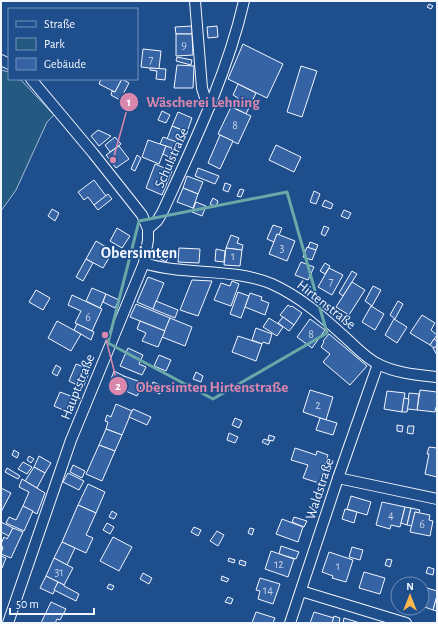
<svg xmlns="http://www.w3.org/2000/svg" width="438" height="624" font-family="'Alegreya Sans',sans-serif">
  <rect width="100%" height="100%" fill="#1f4e8c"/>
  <path fill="#245a82" stroke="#a8bbd7" d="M1,70L9,72V79L21,80L54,115L47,122L16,190L1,211Z"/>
  <g fill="#3563a3" stroke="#f2f6ff">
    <path d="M429,4L433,6L431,9L427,7Z"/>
    <path d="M192,26V34H176L175,27Z"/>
    <path d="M217,26L218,37L208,38L207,27Z"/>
    <path d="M176,34H192L193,55L176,56Z"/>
    <path d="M243,44L283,64L267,98L228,79Z"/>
    <path d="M143,49L161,51L159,69L141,67Z"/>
    <path d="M177,57L192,60L191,65L176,61Z"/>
    <path d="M177,65L194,66L193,88H174Z"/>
    <path d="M301,66L317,71L302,117L287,112Z"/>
    <path d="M150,68L166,69L165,80L156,79L157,71L150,70Z"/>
    <path d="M101,79H122L115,92L99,84Z"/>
    <path d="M122,79L129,83L120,100L111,95L112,91L115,92Z"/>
    <path d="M238,84L256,93L246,114L233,107L238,98L233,95Z"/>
    <path d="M231,107L251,116L238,144L218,134Z"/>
    <path d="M162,111L170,115L166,123L158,120Z"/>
    <path d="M178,112L192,118L187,132L172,126Z"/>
    <path d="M172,126L187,132L182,144L167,139Z"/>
    <path d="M98,130L111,136L99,146L91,136Z"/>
    <path d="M220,135L233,141L220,169L208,163Z"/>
    <path d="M115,137L121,144L110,152L105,145Z"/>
    <path d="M163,137L182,144L179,151L160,144Z"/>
    <path d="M148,140L166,146L159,164L142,157Z"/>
    <path d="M276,145L301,157L294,172L269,160Z"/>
    <path d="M119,146L129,159L116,168L106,155Z"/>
    <path d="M166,146L172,148L169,157L163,154Z"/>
    <path d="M137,155L141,158L135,171L131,169Z"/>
    <path d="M155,164L172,171L162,195L146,188Z"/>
    <path d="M198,168L219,176L215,184L195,176Z"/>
    <path d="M187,176L203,182L198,194L183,188Z"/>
    <path d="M94,180L106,196L94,205L88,197L84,200L78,192Z"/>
    <path d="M225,183L231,185L228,192L223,190Z"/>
    <path d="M183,188L198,194L193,208L177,202Z"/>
    <path d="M240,189L244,190L241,197L237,196Z"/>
    <path d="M314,191L320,194L316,204L310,202Z"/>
    <path d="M108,194L112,199L98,210L94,205Z"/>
    <path d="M213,198L218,201L216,207L210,204Z"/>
    <path d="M325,200L333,204L331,209L322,206Z"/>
    <path d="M196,202L206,206L202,216L192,212Z"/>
    <path d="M52,209L59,213L55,221L48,216Z"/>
    <path d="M344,210L351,213L348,219L341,216Z"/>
    <path d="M273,225L282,228L279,235L277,234L274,242L267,239Z"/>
    <path d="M324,226L329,228L325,236L321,234Z"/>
    <path d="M117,228L130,236L122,248L110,241Z"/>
    <path d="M277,234L295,241L287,261L269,254Z"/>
    <path d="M231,235L239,238L237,243L243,245L242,250L226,248Z"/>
    <path d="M96,241L113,251L103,268L86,259Z"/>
    <path d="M310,242L318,245L316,250L308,248Z"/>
    <path d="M307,247L316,250L312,260L303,257Z"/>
    <path d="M179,248L200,249L199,263L178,262Z"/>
    <path d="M226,248L242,250L240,266L224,265Z"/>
    <path d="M216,249L225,251L224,262L215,261Z"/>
    <path d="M163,252L170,255L166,262L160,259Z"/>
    <path d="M86,259L93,263L83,281L76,277Z"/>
    <path d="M301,262L314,267L308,280L295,275Z"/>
    <path d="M325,263L330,266L325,274L320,271Z"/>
    <path d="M329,268L343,275L332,295L318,287Z"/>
    <path d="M352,271L357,274L343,296L339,293Z"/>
    <path d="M148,277L164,283L153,309L137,302Z"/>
    <path d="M192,280L212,281L198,316L180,310Z"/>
    <path d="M232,281L239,284L231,306L214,300L221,283L230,286Z"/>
    <path d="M352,282L365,290L349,315L336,307Z"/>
    <path d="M373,286L381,290L372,306L365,301Z"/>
    <path d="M92,288L106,294L100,308L86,301Z"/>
    <path d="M36,290L50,298L43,310L29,302Z"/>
    <path d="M238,292L249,296L241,318L230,314Z"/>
    <path d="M250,293L262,297L261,300L269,303L265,315L245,307Z"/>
    <path d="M106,294L119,300L115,308L103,302Z"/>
    <path d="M72,295L102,309L92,331L75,323L81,311L68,305Z"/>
    <path d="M156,301L178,310L175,318L153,309Z"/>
    <path d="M398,301L403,304L395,319L390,315Z"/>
    <path d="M136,304L170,318L165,331L130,317Z"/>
    <path d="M288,305L291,307L292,306L302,313L294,325L280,315Z"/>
    <path d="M371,306L384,314L375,330L362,322Z"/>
    <path d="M422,315L435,323L431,330L437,335L430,345L410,333Z"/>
    <path d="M283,317L294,325L289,331L278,323Z"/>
    <path d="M170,318L192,327L185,346L162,337Z"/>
    <path d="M269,318L283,327L277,336L263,327Z"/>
    <path d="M310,319L325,330L312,348L297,337Z"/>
    <path d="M394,319L407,327L397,343L385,335Z"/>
    <path d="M57,321L81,334L71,351L48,338Z"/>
    <path d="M140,321L165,331L158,347L142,341L146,333L137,329Z"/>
    <path d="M77,324L94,332L91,340L74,330Z"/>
    <path d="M256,328L272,334L269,344L263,342L262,344L252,340Z"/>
    <path d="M329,334L367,366L350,385L323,362L330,354L321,347L324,342L323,341Z"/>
    <path d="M238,336L262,344L256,361L232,352Z"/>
    <path d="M434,339L437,341V346L434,348L430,345Z"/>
    <path d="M437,346V355L433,348Z"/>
    <path d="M128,348L143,355L139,364L146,367L142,375L120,366Z"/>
    <path d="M159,355L171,360L166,371L154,366Z"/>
    <path d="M76,364L89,369L88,372L89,373L83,388L69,381Z"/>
    <path d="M56,365L61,368L57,376L52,373Z"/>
    <path d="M114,371L124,376L120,386L110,382Z"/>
    <path d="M196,372L203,376L201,382L193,379Z"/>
    <path d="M124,376L143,383L137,396L119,388Z"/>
    <path d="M153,382L163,386L160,394L149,390Z"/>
    <path d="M310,390L333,397L326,420L303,412Z"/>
    <path d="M420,390L437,392V407H436L435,412L417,410Z"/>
    <path d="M387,391L405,393L402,412L384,409Z"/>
    <path d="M60,392L76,398L70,413L54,406Z"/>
    <path d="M409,393L419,394L417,410L407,409Z"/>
    <path d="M404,398L409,399L407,412H402Z"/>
    <path d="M116,404L132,411L122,435L106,429L108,422L105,421L107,415L111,417Z"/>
    <path d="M133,409L151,417L147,425L129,417Z"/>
    <path d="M235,418L242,421L239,428L232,425Z"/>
    <path d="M320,418L337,423L333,435L316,430Z"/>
    <path d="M397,425L403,426L402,432L397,431Z"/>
    <path d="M408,426H414L413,434L407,433Z"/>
    <path d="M106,429L122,435L115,451L99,445Z"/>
    <path d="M229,433L238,437L235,443L227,440Z"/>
    <path d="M269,435L275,437L273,441L268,440Z"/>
    <path d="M264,439L270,441L268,445L262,442Z"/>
    <path d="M99,445L115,451L102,481L86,474Z"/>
    <path d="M429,447L437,448V477L425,474L429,454H427Z"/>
    <path d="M295,448L316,455L317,451L328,455L319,483L303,478L308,465L291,460Z"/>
    <path d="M14,450L19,453L17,458L12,455Z"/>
    <path d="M29,456L34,459L31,463L27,460Z"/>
    <path d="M39,456L51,463L45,473L34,467Z"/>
    <path d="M23,462L32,467L27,474L18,469Z"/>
    <path d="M73,465L85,471L82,478L70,472Z"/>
    <path d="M34,467L45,473L37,488L25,481Z"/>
    <path d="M7,468L20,476L18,479L5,472Z"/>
    <path d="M68,473L84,481L79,490L63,482Z"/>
    <path d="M22,479L45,493L37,514L23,506L29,492L19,487Z"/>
    <path d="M88,484L105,492L96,513L78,505Z"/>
    <path d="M1,488L11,493L1,512Z"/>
    <path d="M351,496L371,502L367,515L347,509Z"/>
    <path d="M382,502L405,507L400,527L391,525L390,529L376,525Z"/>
    <path d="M78,505L96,513L86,535L93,538L86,553L62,542Z"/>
    <path d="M23,506L33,511L24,531L6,523L9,517L16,520Z"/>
    <path d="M405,507L411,508L407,525L401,523Z"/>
    <path d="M411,508L420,510L419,513L415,512L412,526L407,525Z"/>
    <path d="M345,509L357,512L354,523L342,519Z"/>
    <path d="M112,511L117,514L114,519L109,517Z"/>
    <path d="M415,512L430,515L429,520L433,521L430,536L410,532Z"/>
    <path d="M294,517L307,521L304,527L292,522Z"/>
    <path d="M282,519L303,527L298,542L276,534Z"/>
    <path d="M1,522L13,528L9,536L1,532Z"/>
    <path d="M107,523L114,527L110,534L103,530Z"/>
    <path d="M194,527L201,530L198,536L191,532Z"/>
    <path d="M13,528L23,532L11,558L1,554L3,547L1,546V544L4,537L7,539Z"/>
    <path d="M250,528L254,529L252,535L248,533Z"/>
    <path d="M217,531L224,535L218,546L210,541Z"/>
    <path d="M113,537L132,547L119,571L100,561Z"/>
    <path d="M62,542L75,548L67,565L54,558Z"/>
    <path d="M281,546L299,552L296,559L279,554Z"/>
    <path d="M352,547L363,550L360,560L349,557Z"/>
    <path d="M271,551L294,559L288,577L265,569Z"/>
    <path d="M329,552L353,560L346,582L332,578L333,576L322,572Z"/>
    <path d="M1,556L6,558L2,568H1Z"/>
    <path d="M54,558L73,568L64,585L46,576Z"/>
    <path d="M229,558L235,560L234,563L228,561Z"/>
    <path d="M387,559L392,560L390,567L385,565Z"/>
    <path d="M240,560L246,562L245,566L239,564Z"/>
    <path d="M428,567L434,569L433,575L426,573Z"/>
    <path d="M364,572L385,578L380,594L359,588Z"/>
    <path d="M143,573L152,578L149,584L140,579Z"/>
    <path d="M46,576L58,582L53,594L40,588Z"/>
    <path d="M222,576L229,579L227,582L221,580Z"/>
    <path d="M260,578L280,584L273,604L258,599L260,591L256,590Z"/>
    <path d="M58,582L64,585V586L79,594L76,601L54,590Z"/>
    <path d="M109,584L114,586L112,590L107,588Z"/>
    <path d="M422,588L427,590L422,606Z"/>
    <path d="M427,588L437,591V596L433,610L422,606Z"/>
    <path d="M437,596V611L433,610Z"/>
    <path d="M228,597L233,599L231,604L225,602Z"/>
    <path d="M51,602L66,609L60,620L57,619L55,623H41Z"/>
    <path d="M256,612L275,618L273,623H252Z"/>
    <path d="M314,612L334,618L332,623H310Z"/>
    <path d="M334,616L340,618L339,623H332Z"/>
    <path d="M344,618L360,623H343Z"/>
  </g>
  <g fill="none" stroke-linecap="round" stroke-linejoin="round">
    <g stroke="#f2f6ff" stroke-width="12">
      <g id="street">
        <path d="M195,1L202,88L206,101L210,106"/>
        <path d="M1,60L9,64"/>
        <path d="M148,229L157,221L162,213C194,143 227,75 244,1"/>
        <path d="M144,263C185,276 231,267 272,284C301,297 324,318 347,339C357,348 366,358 378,364C395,373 418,375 437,377"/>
        <path d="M338,478L437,499"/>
        <path d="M301,591L406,623"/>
        <path d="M8,623L71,440L144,263L148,240V229L142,215L93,153L31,79"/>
        <path d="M290,623L338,478L378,364"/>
      </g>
    </g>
    <use href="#street" stroke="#1f4e8c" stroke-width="10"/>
  </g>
  <path fill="none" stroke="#6aa9a8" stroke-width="3" stroke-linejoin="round" d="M287,192L327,333L213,399L108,343L139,221Z"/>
  <g text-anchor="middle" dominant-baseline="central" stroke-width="3" stroke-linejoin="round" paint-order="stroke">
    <g font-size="12" fill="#c3d1e8">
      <text x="184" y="45">9</text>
      <text x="151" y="59">7</text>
      <text x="235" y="125">8</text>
      <text x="282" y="248">3</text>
      <text x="233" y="256">1</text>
      <text x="331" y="281">7</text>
      <text x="88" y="317">6</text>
      <text x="311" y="334">8</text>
      <text x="318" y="405">2</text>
      <text x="391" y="515">4</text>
      <text x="422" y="524">6</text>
      <text x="279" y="564">12</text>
      <text x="338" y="566">1</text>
      <text x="59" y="572">31</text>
      <text x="268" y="590">14</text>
    </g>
    <g font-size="14" fill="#f2f6ff" stroke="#1f4e8c">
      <text transform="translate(172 158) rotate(-66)">Schulstraße</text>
      <text transform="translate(326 305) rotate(38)">Hirtenstraße</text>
      <text transform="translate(78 387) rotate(-68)">Hauptstraße</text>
      <text transform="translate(320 489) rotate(-72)">Waldstraße</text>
    </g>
    <g font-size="16" font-weight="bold" fill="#f2f6ff" stroke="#1f4e8c">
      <text x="139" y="253">Obersimten</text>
    </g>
  </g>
  <path fill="none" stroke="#da87ad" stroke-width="1.5" d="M113 160L129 102M105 335L118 386"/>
  <g fill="#da87ad" stroke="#1f4e8c" stroke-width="1.5">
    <circle cx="113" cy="160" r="4"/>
    <circle cx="105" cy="335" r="4"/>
    <circle cx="129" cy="102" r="10"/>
    <circle cx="118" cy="386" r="10"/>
  </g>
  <g font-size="12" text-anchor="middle" font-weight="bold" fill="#fff">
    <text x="129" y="106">1</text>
    <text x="118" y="390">2</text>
  </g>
  <g font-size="15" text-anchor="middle" font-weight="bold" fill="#da87ad" stroke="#1f4e8c" stroke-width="3" stroke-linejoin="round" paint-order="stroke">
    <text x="203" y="107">Wäscherei Lehning</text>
    <text x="212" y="392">Obersimten Hirtenstraße</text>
  </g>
  <rect width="438" height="624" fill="none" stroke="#f2f6ff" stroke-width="4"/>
  <rect x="8" y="8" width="130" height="72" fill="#1f4e8c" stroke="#7391ba"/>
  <rect x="16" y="21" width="20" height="6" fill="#1f4e8c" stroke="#7391ba"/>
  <text x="44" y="28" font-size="12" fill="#f2f6ff">Straße</text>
  <rect x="16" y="38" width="20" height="12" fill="#245a82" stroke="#7391ba"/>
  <text x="44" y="48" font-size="12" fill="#f2f6ff">Park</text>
  <rect x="16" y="58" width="20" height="12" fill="#3563a3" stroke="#7391ba"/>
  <text x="44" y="68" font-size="12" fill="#f2f6ff">Gebäude</text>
  <g transform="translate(410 596)"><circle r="19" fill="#1f4e8c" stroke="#7391ba"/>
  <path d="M0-3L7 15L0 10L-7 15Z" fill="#ffb74d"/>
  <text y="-6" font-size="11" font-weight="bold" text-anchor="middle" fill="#f2f6ff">N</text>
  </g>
  <path d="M10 608v6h84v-6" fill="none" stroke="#f2f6ff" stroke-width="2"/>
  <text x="16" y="608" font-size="12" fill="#f2f6ff" stroke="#1f4e8c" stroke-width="3" paint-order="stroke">50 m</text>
</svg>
